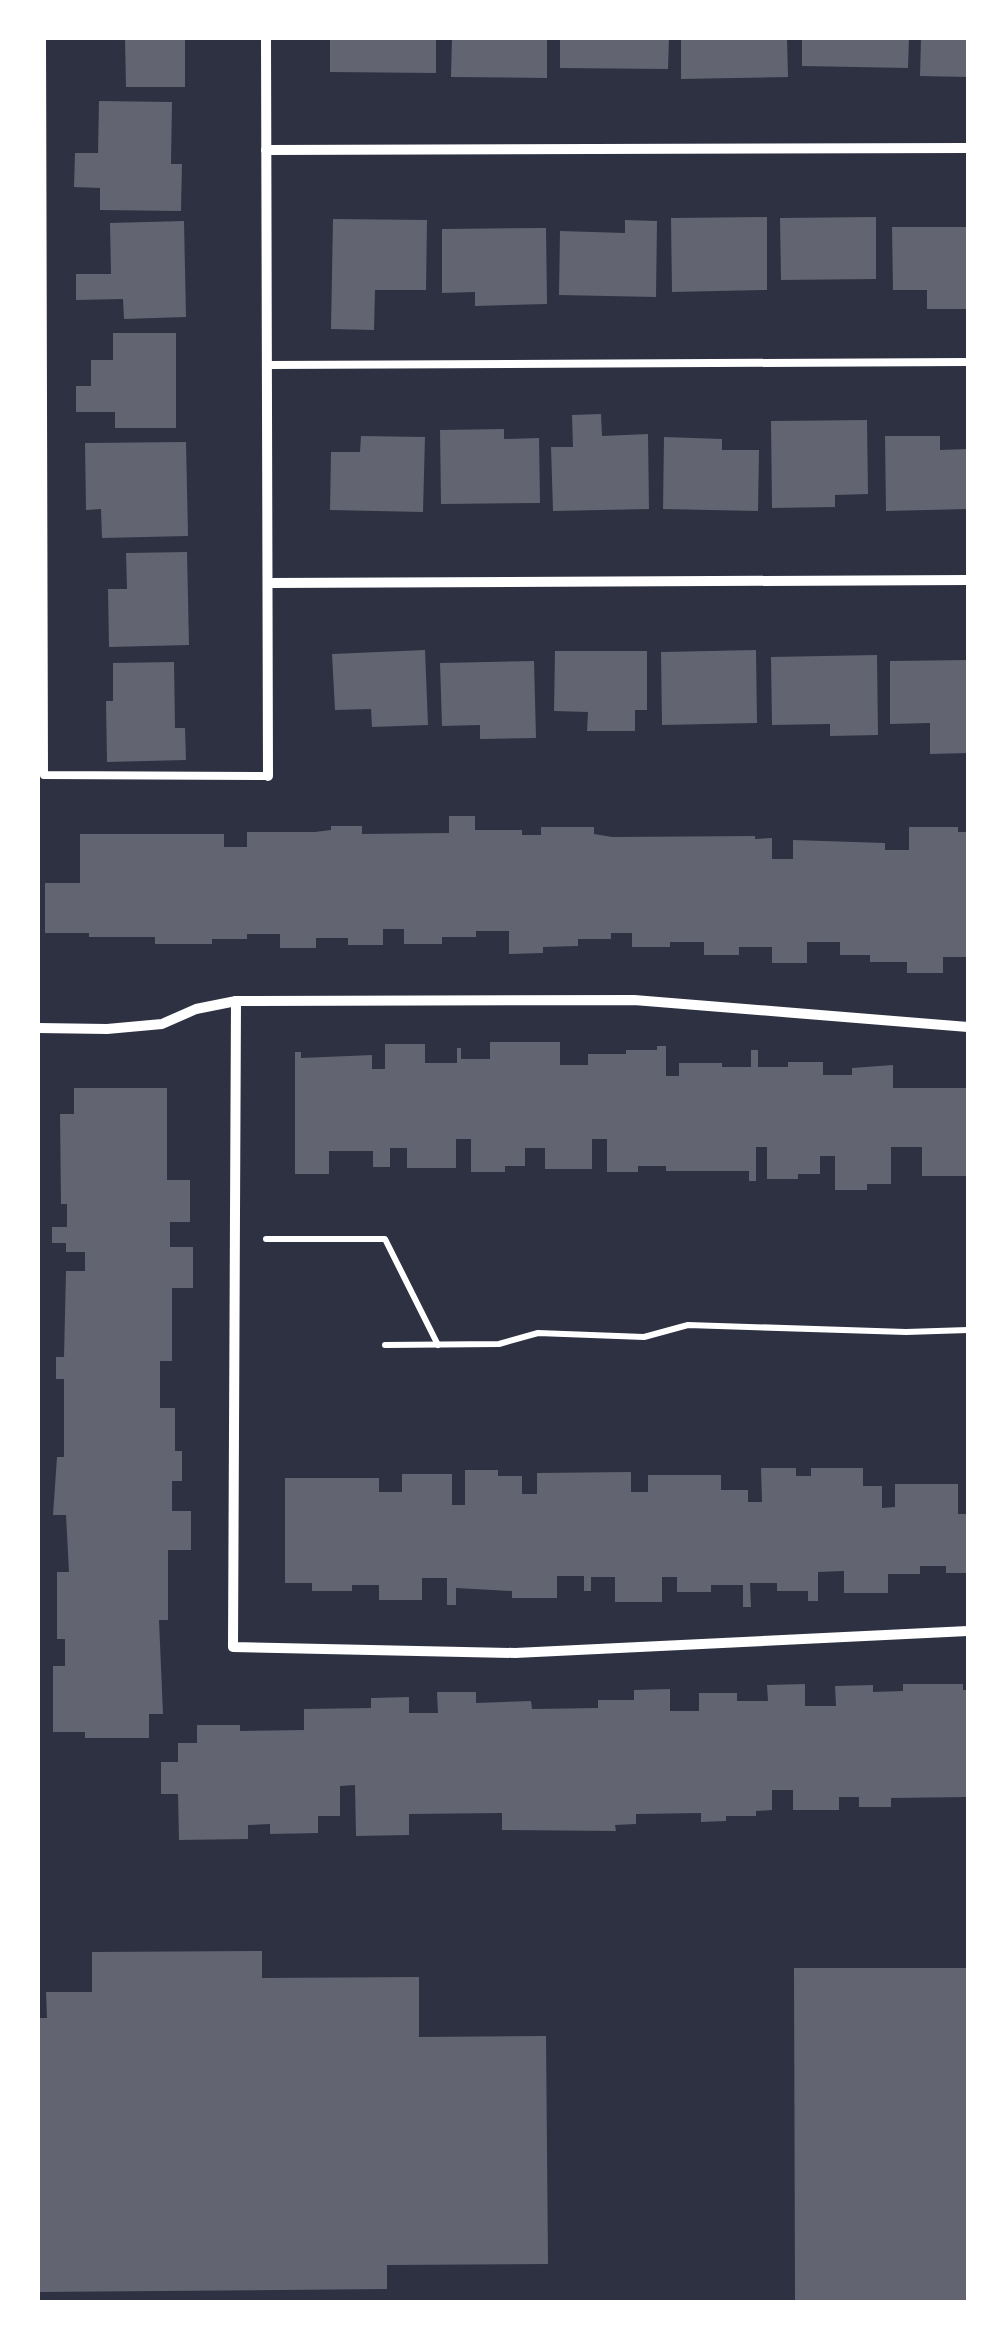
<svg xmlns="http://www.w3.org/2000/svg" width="1006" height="2340" font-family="'PT Sans',sans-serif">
  <rect width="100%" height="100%" fill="#2d3142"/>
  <g fill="#626471">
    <path d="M125,38H185V87H126Z"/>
    <path d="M330,38H436V73L330,72Z"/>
    <path d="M452,38H547V78L451,77Z"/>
    <path d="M560,38H669L668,69L560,68Z"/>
    <path d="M681,38H787L788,77L681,79Z"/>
    <path d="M802,38H909L908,68L802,66Z"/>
    <path d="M921,38H968V77L920,76Z"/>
    <path d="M99,101L172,102L171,164H182L181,211L100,210V188L74,187L75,153H98Z"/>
    <path d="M767,217V290L672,292L671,218Z"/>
    <path d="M876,217V279L781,280L780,218Z"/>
    <path d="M333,219L427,220L426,290H375L374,330L331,329Z"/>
    <path d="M625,220L657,221L656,297L559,295L560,231L625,233Z"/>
    <path d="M184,221L186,317L124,319L123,299L76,300V274H111L110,223Z"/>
    <path d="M892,227H968V309H927V290H893Z"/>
    <path d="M546,228L547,304L475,306V292L442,293V229Z"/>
    <path d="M113,333H176V428H115V412H76V386H91V360H113Z"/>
    <path d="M601,414L602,436L648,434L649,509L553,511L551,447H573L572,415Z"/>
    <path d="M867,420L868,494L835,495V507L772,508L771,421Z"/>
    <path d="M504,429V439L539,438L540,503L441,504L440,430Z"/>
    <path d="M361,436L425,437L423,512L330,510L331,452H360Z"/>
    <path d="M885,436H940V450L968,449V509L886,511Z"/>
    <path d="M664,437L722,439V450H759L758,511L663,509Z"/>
    <path d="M186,442L188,536L102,538L101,509L86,510L85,443Z"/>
    <path d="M187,552L189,645L109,647L108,589H127L126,553Z"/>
    <path d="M425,650L428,725L372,727L371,709L335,710L332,654Z"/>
    <path d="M756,650L757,723L662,725L661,652Z"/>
    <path d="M555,651H647V710H635V731H587L588,712L554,711Z"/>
    <path d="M877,655L878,735L830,736V724L772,725L771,657Z"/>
    <path d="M968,660V753L930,754V723L890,724V661Z"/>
    <path d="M534,661L536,738L480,739V725L442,726L440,663Z"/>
    <path d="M174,662L175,728H185L186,760L107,762L106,701H113V663Z"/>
    <path d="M449,816H475V830H522V835H541V827H594V834L612,837L755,836V839L772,838V859H793V840L885,843V850H909V827H958V832H968V957H943V973H907V962H870V955H840V942H807V963H772V947H739V955H704V942H670V947H632V933H611V939H578V946L543,947V953L509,954V931H476V937H442V944H404V929H383V945H348V938H316V948H280V934H247V939H212V944H155V937H89V933H45V883H80V834H224V847H247V832H315L331,830V826H362V834L449,833Z"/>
    <path d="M490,1042H560V1065H588V1054H626V1050H657V1046H666V1076H679V1063H722V1067H751V1050H758V1067H788V1062H823V1075H852V1068L893,1065V1088H968V1176H922V1147H891V1184H867V1190H835V1156H820V1174H798V1179H767V1147H756V1181H749V1171H666V1166H638V1172H607V1139H592V1169H545V1148H525V1166H505V1172H471V1139H456V1168H407V1148H390V1167H373V1151H329V1174H295V1052H301V1058L372,1055V1069H385V1044H425V1063H457V1048H461V1059H490Z"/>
    <path d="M74,1088H167V1180H190V1222H170V1247H193V1288H172V1361H160V1408H175V1451H182V1481H172V1511H191V1550H168V1620H159L163,1714H149V1738H85V1732H53V1666H65V1639H57V1572H69L66,1515H53L57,1457H64V1379H56V1357H64L66,1271H85V1252H66V1243H52V1227H67V1204H61L60,1114H74Z"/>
    <path d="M761,1468H796V1476H811V1468H863V1486H882V1508L895,1507V1484H958V1514H968V1573H946V1566H920V1574H888V1593H844V1571L818,1572V1601H808V1591H777V1583H750L751,1607H743V1585H711V1592H677V1577H662V1602H615V1577H591V1591H584V1576H557V1598H512V1591L456,1588V1605H447V1578H422V1600H379V1585H352V1591H312V1583H285V1478H379V1492H402V1474H452V1505H465V1470H498V1476H522V1494H537V1473L631,1472V1492H648V1475H721V1490H748V1502H762Z"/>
    <path d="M805,1684V1706H836L835,1686L873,1685V1692L903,1691V1684H963V1690H968V1797L891,1798V1807H859V1797H839V1810H793V1790H772V1810L756,1811V1816H726V1821L701,1822V1813L636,1814V1824L615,1825L616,1831L502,1830V1813L409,1814V1835L356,1836L355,1785L340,1786V1816H318V1833L270,1834V1824L248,1825V1839L179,1840L178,1794H161V1762H178V1743H197V1725H240V1731L304,1730V1709L371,1708V1698L409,1697V1713H438L437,1692H476V1703L531,1701L532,1709L598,1708V1700H634V1690L670,1689V1711H699V1693H737V1701H768L767,1685Z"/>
    <path d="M262,1951V1978L419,1977V2037L546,2036L548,2264L387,2265V2289L38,2292V2018H47L46,1992H92V1952Z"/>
    <path d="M794,1968H968V2302H795Z"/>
  </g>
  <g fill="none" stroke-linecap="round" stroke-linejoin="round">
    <g stroke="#fff" stroke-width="6">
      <path d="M266,1239H385L438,1345"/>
      <path d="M385,1345L499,1344L538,1333L644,1337L688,1325L906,1332L968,1330"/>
    </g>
    <g stroke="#fff" stroke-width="8">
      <path d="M42,38L44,775L268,776"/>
      <path d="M267,365L968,362"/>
    </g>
    <g stroke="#fff" stroke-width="10">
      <path d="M266,38L268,776"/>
      <path d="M266,150L968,148"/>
      <path d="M268,583L968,580"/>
      <path d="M236,1001L233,1647L515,1653L968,1631"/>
      <path d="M38,1028L107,1029L162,1024L196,1009L236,1001L634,1000L968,1027"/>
    </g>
  </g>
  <rect width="1006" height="2340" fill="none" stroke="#ffffff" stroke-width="80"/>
</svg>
